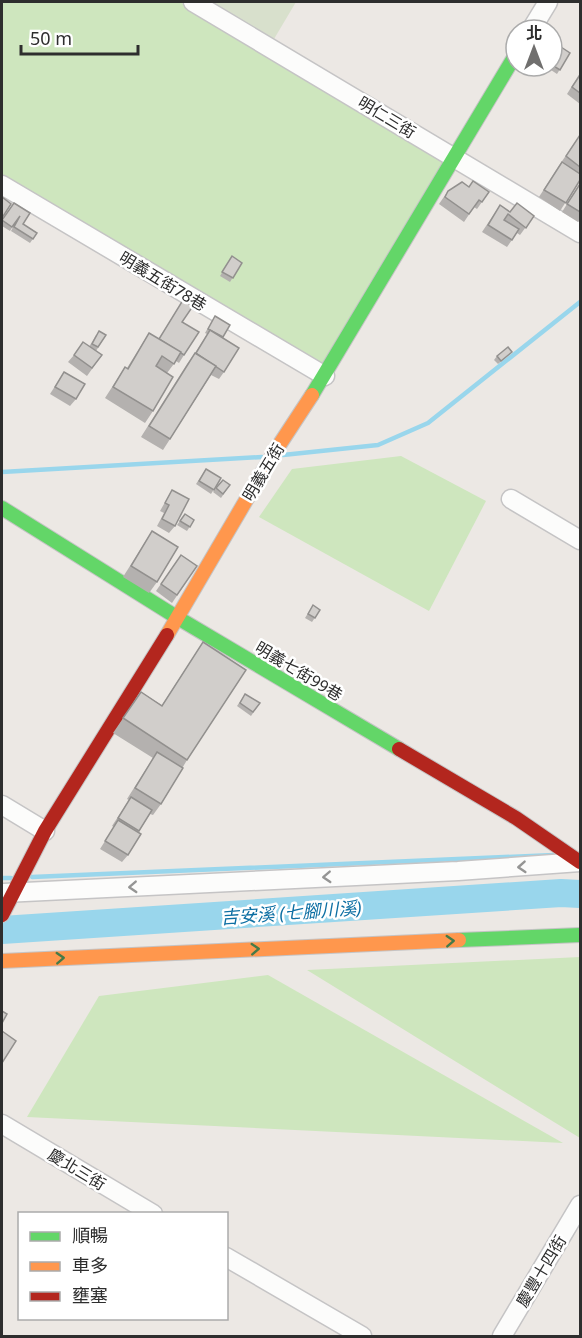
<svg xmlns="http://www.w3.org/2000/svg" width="582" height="1338" font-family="'Noto Sans','Noto Sans TC',sans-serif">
  <rect width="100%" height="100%" fill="#ece8e4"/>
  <g fill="#cee6be">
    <path d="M2,2H180L448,158L323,370L2,176Z"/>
    <path d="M401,456L486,501L429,611L259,517L292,469Z"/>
    <path d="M580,957V1138L307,970Z"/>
    <path d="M268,975L563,1143L27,1117L99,996Z"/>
  </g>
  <path fill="#d8e0cc" d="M209,2H296L274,39Z"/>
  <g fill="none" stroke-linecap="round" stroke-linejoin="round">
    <g stroke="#99d6ec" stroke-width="4.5">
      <path d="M283,455L378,445L428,423L580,302"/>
      <path d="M2,472L262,457"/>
      <path d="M32,877L554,855"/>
      <path d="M2,878H11"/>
    </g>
    <path stroke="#99d6ec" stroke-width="28" d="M2,930L561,893L580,894"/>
    <g stroke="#c5c4c5" stroke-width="21">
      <g id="street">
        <path d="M193,2L580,233"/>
        <path d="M531,30L548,2"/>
        <path d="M2,185L325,376"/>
        <path d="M511,499L580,540"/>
        <path d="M2,805L45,831"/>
        <path d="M4,893L458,871L580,862"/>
        <path d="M2,1124L153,1214"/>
        <path d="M226,1257L362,1336"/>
        <path d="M502,1336L580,1205"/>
      </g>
    </g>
    <g stroke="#c5c4c5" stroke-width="16">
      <g id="fast">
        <path d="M312,395L516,54"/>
        <path d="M2,508L178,618L399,749"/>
        <path d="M459,940L580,935"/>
      </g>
    </g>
    <g stroke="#c5c4c5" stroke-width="16">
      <g id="slow">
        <path d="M167,635L272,456L312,395"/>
        <path d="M2,961L459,940"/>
      </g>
    </g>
    <g stroke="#c5c4c5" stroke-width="16">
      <g id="jam">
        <path d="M399,749L516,818L580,862"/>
        <path d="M2,915L45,831L167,635"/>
      </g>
    </g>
    <use href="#street" stroke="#fcfcfb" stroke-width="18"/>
    <use href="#fast" stroke="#63d668" stroke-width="14"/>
    <use href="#slow" stroke="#ff974d" stroke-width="14"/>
    <use href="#jam" stroke="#b3261e" stroke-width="14"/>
  </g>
  <g fill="#b4b1af">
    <path d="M570,53L557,74L548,68L549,66H552V61Z"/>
    <path d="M580,73V104L567,94Z"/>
    <path d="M580,135V180L560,211L539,197L558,167Z"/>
    <path d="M580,183V219L578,222L562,212Z"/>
    <path d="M469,187L489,192L477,209L474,207L464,222L439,204L448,191Z"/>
    <path d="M14,203L23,224L37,233L30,243L11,231L16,221L10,231L2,226V221Z"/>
    <path d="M500,205L510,212L534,216L520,235L517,233L507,247L482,232Z"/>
    <path d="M232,256L242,263L230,282L220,276Z"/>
    <path d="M183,300L182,322L184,355L179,363L176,361L167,373L153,411L145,423L105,398L125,367L127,368L149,333L159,339Z"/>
    <path d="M215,316L223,338L224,372L219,379L211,375L163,450L141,437L187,364L195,353L207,334L205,333Z"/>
    <path d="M96,335H106L96,351L102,355L87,376L68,362L74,355L89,347Z"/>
    <path d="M509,355L498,364L494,360L497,356Z"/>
    <path d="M64,372L76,399L70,406L50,394Z"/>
    <path d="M206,469L221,478L211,494L196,484Z"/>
    <path d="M223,480L230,485L221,498L213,492Z"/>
    <path d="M172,490L175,526L169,533L157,526L164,513L160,511Z"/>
    <path d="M185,514L194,520L187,531L177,525Z"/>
    <path d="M152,531L157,582L149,593L123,577Z"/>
    <path d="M181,555L197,566L172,603L156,591Z"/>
    <path d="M313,605L320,610L312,622L305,618Z"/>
    <path d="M203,642L187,760L161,804L153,815L150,814L138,833L128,855L122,862L100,849L114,827L112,826L129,800L127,799L153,758L113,733L141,692L162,705Z"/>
    <path d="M245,694L260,703L251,716L237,706Z"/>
  </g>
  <g fill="#d1cecb" stroke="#92908e" stroke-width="1.5">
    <path d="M561,47L570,53L560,70L552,65V61Z"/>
    <path d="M580,75V93L572,87Z"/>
    <path d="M580,135V167L566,156Z"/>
    <path d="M562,162L580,174V180L566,203L544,190Z"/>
    <path d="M473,181L489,192L482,202L479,200L469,214L445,197L448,191L462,182L469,187Z"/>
    <path d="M580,184V212L567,204Z"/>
    <path d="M2,197L11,204L2,218Z"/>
    <path d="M14,203L30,213L23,224L37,233L33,239L14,227L20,216L12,227L2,220Z"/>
    <path d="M517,203L534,216L526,228L508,214L504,220L519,229L512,240L488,225L500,205L510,212Z"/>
    <path d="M232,256L242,263L233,278L222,272Z"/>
    <path d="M183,300L193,306L182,322L199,332L184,355L159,339Z"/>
    <path d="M215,316L230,325L223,337L208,329Z"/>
    <path d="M210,330L239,348L224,372L196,353Z"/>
    <path d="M99,331L106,335L98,347L92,344Z"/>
    <path d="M149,333L181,352L174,364L162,356L156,366L173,377L153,411L113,387L125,367L128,369Z"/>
    <path d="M83,342L102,355L92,368L74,355Z"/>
    <path d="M508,347L512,352L501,361L497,356Z"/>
    <path d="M195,353L216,366L170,439L149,426Z"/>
    <path d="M64,372L85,384L76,399L55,387Z"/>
    <path d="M206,469L221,478L214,490L199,481Z"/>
    <path d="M223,480L230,485L223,494L216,488Z"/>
    <path d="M172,490L189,499L175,526L162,519L169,505L165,503Z"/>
    <path d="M185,514L194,520L190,527L180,521Z"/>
    <path d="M152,531L178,547L157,582L131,566Z"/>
    <path d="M181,555L197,566L177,595L161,584Z"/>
    <path d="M313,605L320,610L315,618L308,614Z"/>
    <path d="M203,642L246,670L187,760L123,718L141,692L162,706Z"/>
    <path d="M245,694L260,703L253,712L240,703Z"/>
    <path d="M157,752L183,768L161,804L135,788Z"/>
    <path d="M131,797L152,810L139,831L118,818Z"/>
    <path d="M118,820L141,834L128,855L105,841Z"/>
    <path d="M2,1011L7,1014L2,1023Z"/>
    <path d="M2,1031L16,1041L2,1063Z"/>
  </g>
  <defs><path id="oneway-chevron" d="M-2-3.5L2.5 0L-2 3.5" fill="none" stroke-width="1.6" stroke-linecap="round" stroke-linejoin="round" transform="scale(1.5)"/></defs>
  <g stroke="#959594">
    <use href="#oneway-chevron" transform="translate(522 867) rotate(176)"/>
    <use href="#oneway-chevron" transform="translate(327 877) rotate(177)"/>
    <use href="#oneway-chevron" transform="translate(133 887) rotate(177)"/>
  </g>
  <g stroke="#467a48">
    <use href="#oneway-chevron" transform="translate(450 941) rotate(-3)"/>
    <use href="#oneway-chevron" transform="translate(255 949) rotate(-3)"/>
    <use href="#oneway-chevron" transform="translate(60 958) rotate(-3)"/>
  </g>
  <g text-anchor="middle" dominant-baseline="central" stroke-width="5" stroke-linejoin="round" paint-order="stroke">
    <g font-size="16" fill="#2e2e2e" stroke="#fff">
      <text transform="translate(387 117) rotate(31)">明仁三街</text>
      <text transform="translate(163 281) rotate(31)">明義五街78巷</text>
      <text transform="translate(263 472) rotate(-59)">明義五街</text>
      <text transform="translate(299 671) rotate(31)">明義七街99巷</text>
      <text transform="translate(77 1169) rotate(31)">慶北三街</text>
      <text transform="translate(541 1271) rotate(-59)">慶豐十四街</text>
    </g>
    <g font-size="18" font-style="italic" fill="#0d6fa3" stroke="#fff">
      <text transform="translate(291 912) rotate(-4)">吉安溪 (七腳川溪)</text>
    </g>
  </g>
  <rect width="582" height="1338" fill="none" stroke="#2e2e2e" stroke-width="6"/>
  <rect x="18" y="1212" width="210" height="108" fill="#ffffff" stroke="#ababab" stroke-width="1.5"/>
  <rect x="30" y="1232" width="30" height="9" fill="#63d668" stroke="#ababab" stroke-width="1.5"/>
  <text x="72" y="1242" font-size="18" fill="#2e2e2e">順暢</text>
  <rect x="30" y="1262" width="30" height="9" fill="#ff974d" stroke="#ababab" stroke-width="1.5"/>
  <text x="72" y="1272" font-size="18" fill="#2e2e2e">車多</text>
  <rect x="30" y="1292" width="30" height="9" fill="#b3261e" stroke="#ababab" stroke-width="1.5"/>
  <text x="72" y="1302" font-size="18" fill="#2e2e2e">壅塞</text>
  <g transform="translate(534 48)"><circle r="28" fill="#ffffff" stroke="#ababab" stroke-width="1.5"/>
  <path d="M0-4.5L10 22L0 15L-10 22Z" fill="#706f6e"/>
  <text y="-9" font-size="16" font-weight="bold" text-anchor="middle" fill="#2e2e2e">北</text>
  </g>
  <path d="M21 45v9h117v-9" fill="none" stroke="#2e2e2e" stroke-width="3"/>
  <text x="30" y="45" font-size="18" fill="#2e2e2e" stroke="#ffffff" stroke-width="4.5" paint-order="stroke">50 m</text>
</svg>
